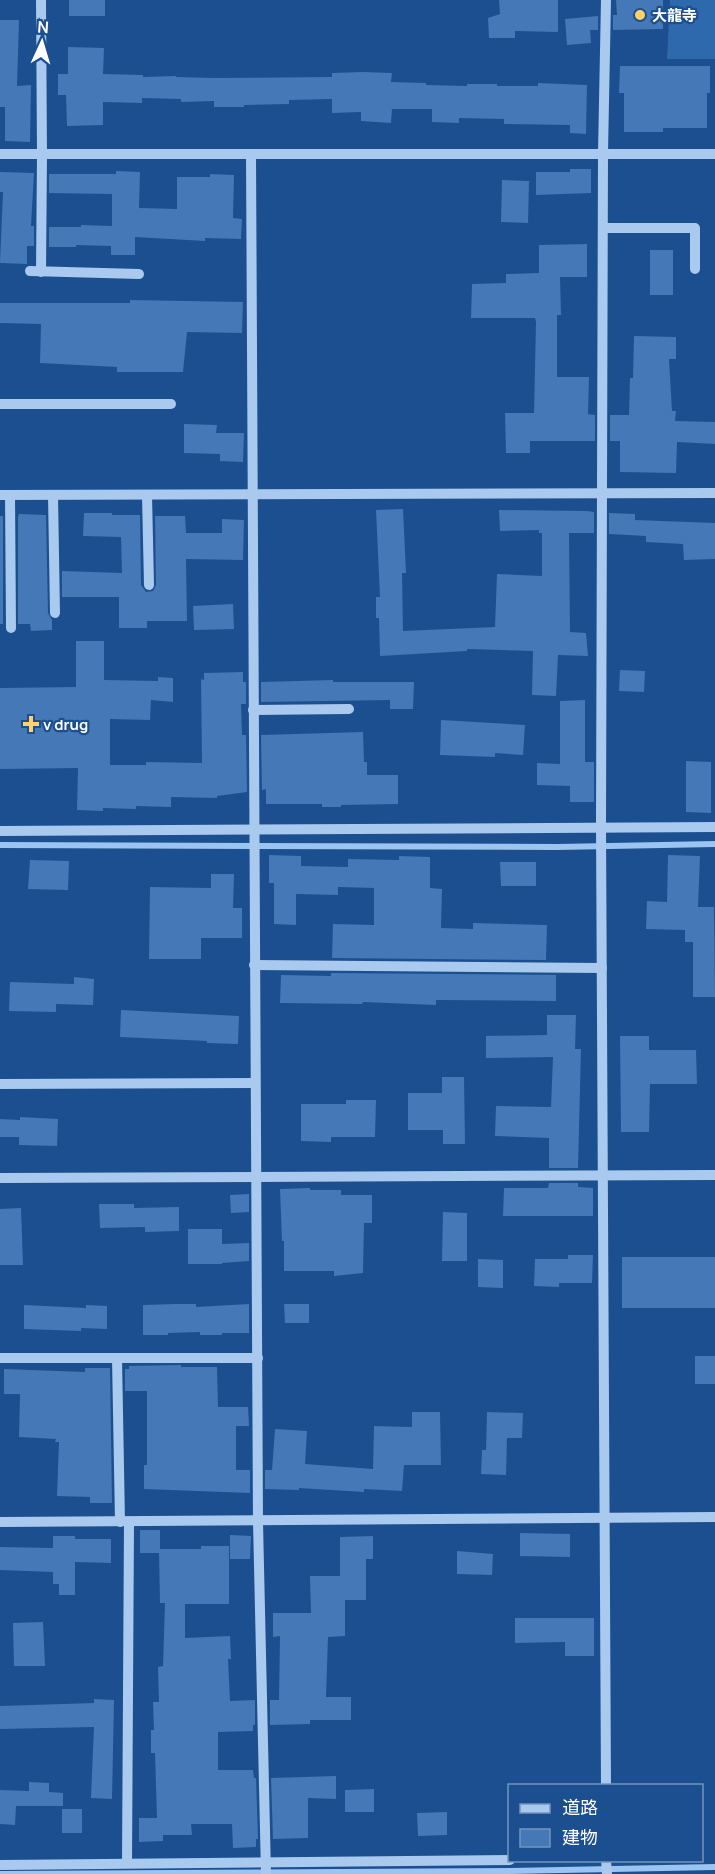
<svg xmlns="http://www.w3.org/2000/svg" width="715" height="1874" font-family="Manrope,'Noto Sans JP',sans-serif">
  <rect width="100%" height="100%" fill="#1b4f8f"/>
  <path fill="#2e69ad" d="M670,0H715V59H667Z"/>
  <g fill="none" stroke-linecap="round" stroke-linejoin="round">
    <g stroke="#9cc4f0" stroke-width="6">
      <path d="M0,845L557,847L715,844"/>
      <path d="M0,1874L510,1871L715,1867"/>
    </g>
  </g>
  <g fill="#4478b7">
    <rect x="69" y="0" width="36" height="16"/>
    <path d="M499,0H558V32L515,31V38H489L488,18L500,14Z"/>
    <path d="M616,0H663V29L613,30V15H617Z"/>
    <path d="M598,16V30H590L591,43L567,45L565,19Z"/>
    <path d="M0,20H19L17,86L31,85L30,142L5,141V107H0Z"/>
    <path d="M68,47L104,48L103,74L143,75V77L176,76V77L214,78L332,77V73L363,72L392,73L391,82L426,83V85L467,86V84H497V86H538V83L587,85L586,134L570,133V125L504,124V119L459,118V123L432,122V109H392L391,123L361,121V112L332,113V99L289,100V104L244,105V107H214V101L181,102V99L142,98V103L103,102V125L67,126L66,95H58V74H68Z"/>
    <path d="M620,66H710V93H707V128H663V132H624V93H619Z"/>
    <path d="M570,169H591V193L536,195V172H570Z"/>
    <path d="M116,171L140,172L139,208L177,209V177H210V174L234,175L233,218L242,219L241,239L205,238V241L135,237V255H111V246L76,245V247H49V227H81V225L112,226V194L49,193V174H116Z"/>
    <path d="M0,172L34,173L31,226H34V246H27V264L0,263L3,192H0Z"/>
    <path d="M502,180L529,181L528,223L501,222Z"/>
    <path d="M587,244V277H560L561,315H557V377H589L588,414L595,415V441H530V453H506L505,413H534L536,322L535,318H471L472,284L506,283V274L539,273V245Z"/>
    <rect x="650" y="250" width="23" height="45"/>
    <path d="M130,300L243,302L242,333L187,332L183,372H117V367L40,363L41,324L0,323V303H130Z"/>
    <path d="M634,336L676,337V359H669L672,411H676L675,421L715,422V444L677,442L676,473L620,472V441H610V415H629L630,378H633Z"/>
    <path d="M184,424L217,425L216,433H244L243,462L220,461V454L184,453Z"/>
    <path d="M403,509L406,573H402L403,631L495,627L497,574L542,576V533H539V530L500,531L499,510L587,511L594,512V533H569L570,632L586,633L588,656L558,655L556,696L532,695L533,651L467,649V651L380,656L379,618H376V597H380L376,510Z"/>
    <path d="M84,513H112V515H140L141,585L146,592L153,591L156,585L155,516H185L186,533H222V519L244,520L243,560L186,559L187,621H147V628H119V597H62V571L122,573L121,537L83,536Z"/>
    <path d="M609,513L635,514V520L715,523V559L684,560L683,544L646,542V536L609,534Z"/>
    <path d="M19,514L46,515L48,613L52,620V630L31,631L30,624H18V517Z"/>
    <rect x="0" y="516" width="3" height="108"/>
    <path d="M233,604L234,629L194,630L193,606Z"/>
    <path d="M76,641H104V680L158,681V677L173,678V702L151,700L150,720L110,719V765H146V762L202,763L201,679L204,680V673L243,672V682H246V704H241L242,735H246L247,792L217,796V798L171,797V807L136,806V809L103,808V811L77,810L78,768L0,769V688L76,687Z"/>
    <path d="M620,670L645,671L644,692L619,691Z"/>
    <path d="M333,680V682H414L413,709H390V700L261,702V682Z"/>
    <path d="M585,700V762H594V802H570V786L537,785V763L560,764V701Z"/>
    <path d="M441,720L525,725L523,755L495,753V757L440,755Z"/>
    <path d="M363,732L364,762H367V775H398V804L341,805V807H322V804H266V789L262,790L261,735Z"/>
    <path d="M686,761L711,762V813L686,812Z"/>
    <path d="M269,855L301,856V866L348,867V859L399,860V856L430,857V888L442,889L441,928L473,929V923L547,925L546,960L332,958L333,924L374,925V888L338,887V895L296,894V925L274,924V883H269Z"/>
    <path d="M668,855L700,856L698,907H714L715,997H693V942H685V930L646,929L647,901L667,902Z"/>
    <path d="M30,860L69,861L68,890L28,889Z"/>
    <path d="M500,862H536V886H501Z"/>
    <path d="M211,874H234L233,908H242V938H201V959H149L150,887L211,888Z"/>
    <path d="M331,973L556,975V1001L436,1000V1005L363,1002L362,1004L280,1003L281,975L331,976Z"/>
    <path d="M74,977L94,979L93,1005L56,1004V1012L9,1011L10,982L74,984Z"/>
    <path d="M121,1010L239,1016L238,1044L207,1043V1041L120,1037Z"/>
    <path d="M547,1015H576L575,1049H581L578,1168H549V1138L495,1136L496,1106L551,1107L553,1057L486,1058V1036L547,1035Z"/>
    <path d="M620,1036H649V1050H696L697,1084H650L649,1132H621Z"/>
    <path d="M442,1077H464L465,1144H443V1130H408V1093H442Z"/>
    <path d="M346,1100H376L375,1137H331V1142L301,1141V1104H346Z"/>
    <path d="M20,1117L58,1119L57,1146L19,1145V1137H0V1119L20,1120Z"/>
    <path d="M549,1183H578V1187L593,1188V1216H503L504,1188H548Z"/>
    <path d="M310,1188V1190H341V1195H372V1223H364L363,1273L334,1276V1271H284V1241H282L280,1189Z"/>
    <path d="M249,1194V1212L231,1213L230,1195Z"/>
    <path d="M99,1204H134V1208L179,1207V1231L145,1232V1227L100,1228Z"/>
    <path d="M21,1208L23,1265H0V1209Z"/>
    <path d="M443,1212L467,1213V1261H442Z"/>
    <path d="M188,1229H222V1244L249,1243V1261L222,1263V1264H188Z"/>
    <path d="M568,1255H593L592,1283H559V1287L534,1286L535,1259H568Z"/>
    <rect x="622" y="1257" width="93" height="51"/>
    <path d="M478,1259L503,1260V1288L478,1287Z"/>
    <path d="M175,1304H196V1307L249,1304V1333H222V1335H200V1332L168,1333V1335H143V1305Z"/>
    <path d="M284,1304H309V1323H285Z"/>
    <path d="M24,1305L86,1308V1305L107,1306V1329L81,1328V1331L24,1329Z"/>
    <rect x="695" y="1356" width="20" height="28"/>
    <path d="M181,1365V1367H217L218,1407H248L249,1426H236V1470H250V1493L144,1489V1465H147V1391H125V1369H129V1366Z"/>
    <path d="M85,1368H110L112,1503H90V1497L57,1496L59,1442H55L56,1439L19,1437L20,1394H4V1369L85,1372Z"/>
    <path d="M412,1412H440L441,1465H404L402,1491L364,1489V1492L299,1488V1490L265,1489V1470H272L275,1429L307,1431L305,1464L373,1469L374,1426L412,1427Z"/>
    <path d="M487,1412L523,1413L522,1438H507L506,1475L481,1474L482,1450H486Z"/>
    <path d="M140,1530H160V1549H201V1546H229V1604H185V1638L230,1636L231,1659H228L230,1701L255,1700V1725H253V1731L218,1732V1770H253L254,1778H256L258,1839H256V1847L233,1848L232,1824H191L192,1835H163V1841L139,1842V1818H157L155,1753H151V1730H154L153,1702H159L158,1667L163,1666L165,1603H160L159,1553H140Z"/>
    <path d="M520,1533L570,1534V1557L520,1556Z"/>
    <path d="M230,1535L251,1536L250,1559H230Z"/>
    <path d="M53,1536H75V1539H111V1563L75,1562V1595H59V1584H53V1572L0,1570V1547L53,1548Z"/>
    <path d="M373,1536V1559H366V1600H345V1636L328,1637L326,1697H351V1720H310V1724L270,1725V1700H279L280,1636L273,1637V1613H311L310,1576H340V1537Z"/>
    <path d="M457,1551L493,1554L492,1575L457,1574Z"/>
    <path d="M515,1618H594V1656H565V1642L515,1643Z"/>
    <path d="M43,1622L45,1666H14L13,1623Z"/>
    <path d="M94,1699L114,1700L112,1799L91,1798L94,1727L0,1729V1706L94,1703Z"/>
    <path d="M336,1776V1799L308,1798V1838L273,1839L271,1778Z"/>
    <path d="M29,1782L49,1783V1792L63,1793V1806H16L15,1825L0,1824V1790L29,1791Z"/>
    <path d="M374,1789V1812H345V1790Z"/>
    <rect x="62" y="1809" width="20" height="24"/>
    <path d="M447,1812V1835L418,1836L417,1813Z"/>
  </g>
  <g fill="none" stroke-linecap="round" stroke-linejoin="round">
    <g stroke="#a9c9ee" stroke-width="10">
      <path d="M606,0L603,153L601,827L606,1786"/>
      <path d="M0,154H715"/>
      <path d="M251,154L258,1522L266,1874"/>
      <path d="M603,228H695V269"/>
      <path d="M30,271L139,274"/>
      <path d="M41,272L42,155L41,0"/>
      <path d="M0,404H171"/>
      <path d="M0,495L715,493"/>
      <path d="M10,495L11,628"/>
      <path d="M53,495L55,613"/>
      <path d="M147,495L149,585"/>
      <path d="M253,710L349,709"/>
      <path d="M0,831L715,827"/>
      <path d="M254,965L602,968"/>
      <path d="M0,1084L255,1083"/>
      <path d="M0,1178L715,1175"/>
      <path d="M0,1358H258"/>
      <path d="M117,1358L120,1522"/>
      <path d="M0,1522L715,1517"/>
      <path d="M606,1860L607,1874"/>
      <path d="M127,1863L129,1522"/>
      <path d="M0,1865L510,1860"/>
    </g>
  </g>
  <g fill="#ffd166" stroke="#1b4f8f" stroke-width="2">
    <circle cx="640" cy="15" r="6"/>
    <path d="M28 715h6v6h6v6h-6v6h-6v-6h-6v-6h6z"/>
  </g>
  <g text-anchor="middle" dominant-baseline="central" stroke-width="4.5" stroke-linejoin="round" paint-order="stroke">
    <g font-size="15" font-weight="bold" fill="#fff" stroke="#1b4f8f" text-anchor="start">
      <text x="652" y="15">大龍寺</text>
      <text x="43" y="724">v drug</text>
    </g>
  </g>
  <rect x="508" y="1784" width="195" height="78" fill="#1b4f8f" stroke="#7695bc" stroke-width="1.5"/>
  <rect x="520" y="1804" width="30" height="9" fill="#a9c9ee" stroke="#7695bc" stroke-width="1.5"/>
  <text x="562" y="1814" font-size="18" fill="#ffffff">道路</text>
  <rect x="520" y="1829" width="30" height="18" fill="#4478b7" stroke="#7695bc" stroke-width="1.5"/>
  <text x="562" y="1844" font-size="18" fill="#ffffff">建物</text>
  <g transform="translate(42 42) rotate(4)" stroke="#1b4f8f" stroke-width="4.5" paint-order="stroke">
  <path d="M0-4.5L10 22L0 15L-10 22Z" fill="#ffffff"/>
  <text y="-9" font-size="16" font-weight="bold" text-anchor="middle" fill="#ffffff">N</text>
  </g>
</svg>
